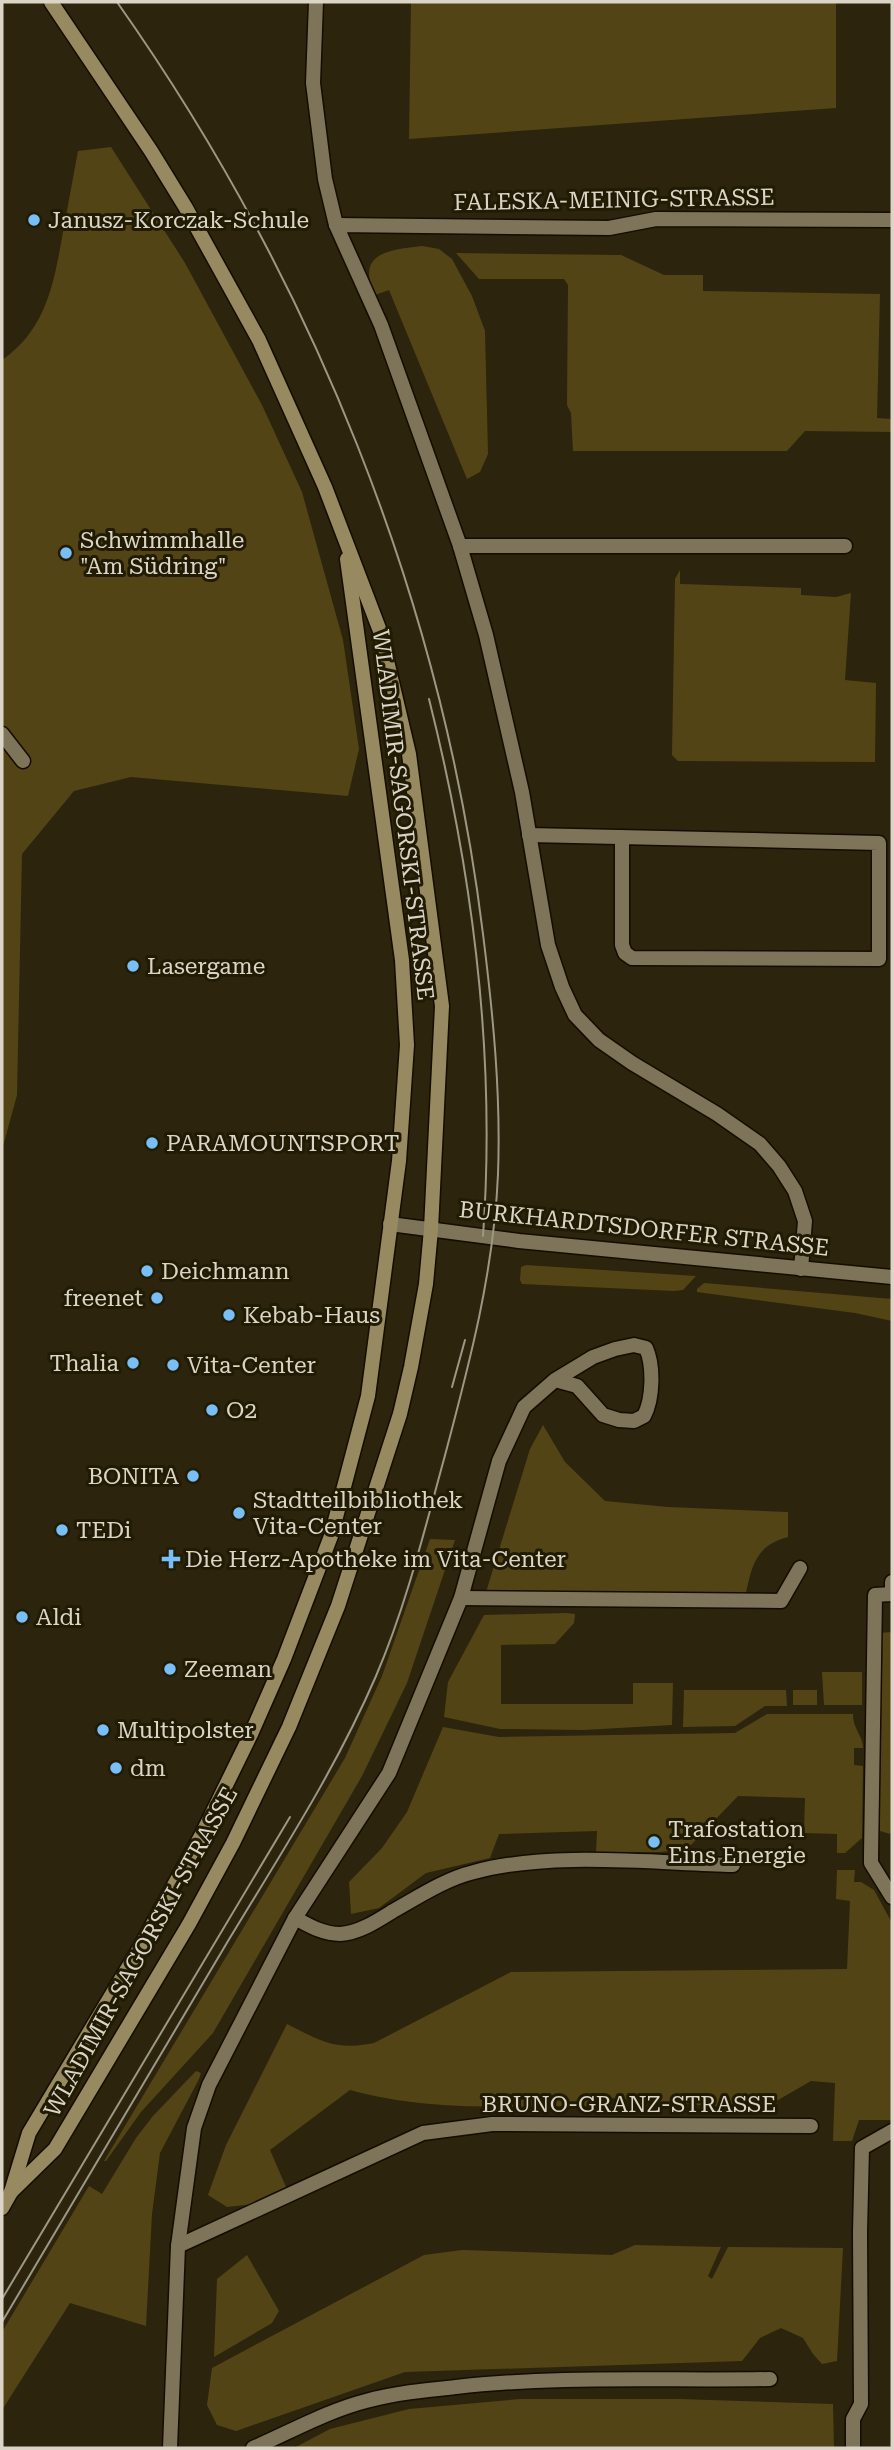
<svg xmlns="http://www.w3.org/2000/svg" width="894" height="2450" font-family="'Roboto Serif',serif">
  <rect width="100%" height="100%" fill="#2c240d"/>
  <g fill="#534416">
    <path d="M411,2H836V108L409,139Z"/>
    <path d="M111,147L185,263L262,405L302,492L343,640L359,749L348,796L131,777L74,791L22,854L17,1095L2,1150V360C47,329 54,282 63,232C68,205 73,178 78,151Z"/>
    <path d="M422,246L439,249L452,259L472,296L485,331L488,454L480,472L467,479L389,290L375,295C355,252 390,250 422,246Z"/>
    <path d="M456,253L621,255L664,275H703V291L880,294L877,418L892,419V432L805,431L787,451H573L571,413L567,405L568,285L564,279H479Z"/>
    <path d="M680,570V584L801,588V595L836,597L851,593L845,680L876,683L875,762L678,761L672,755L675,579Z"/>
    <path d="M526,1265L696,1276L683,1290L674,1291L522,1284L520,1280L521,1267Z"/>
    <path d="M704,1283L892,1299V1321L855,1313L697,1292V1289Z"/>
    <path d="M543,1425L565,1462L605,1501L668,1507L788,1512V1537C757,1545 752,1564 746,1593L486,1592L530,1449Z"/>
    <path d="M430,1539L455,1540L407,1683L362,1776L213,2033L141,2112L106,2161H104L345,1758L382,1676Z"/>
    <path d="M567,1613L575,1614L574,1623L555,1644L501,1645V1704H633V1683H673L672,1725L583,1730L500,1729L444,1717L448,1682L484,1615Z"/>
    <path d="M892,1632V1828L890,1834L880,1831L878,1633Z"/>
    <path d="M822,1672H862V1705H824Z"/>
    <path d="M684,1690H786L787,1706H765L735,1726L683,1727Z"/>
    <rect x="793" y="1690" width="24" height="15"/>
    <path d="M767,1714H853C853,1730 863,1735 863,1748H854V1765L863,1766L862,1838L845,1853H837V1834L804,1833L805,1798L738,1796L687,1849L661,1852H596L597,1831L499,1834L490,1858L426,1873L379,1908L351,1914L349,1882L382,1848L407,1812L443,1727L499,1737L735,1733Z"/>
    <path d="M837,1870H855L854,1882H861L874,1890L892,1923V2120H859L852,2141H833L835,2083L811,2081L766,2107L712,2106L600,2097L593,2106C513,2106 428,2112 350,2090L270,2150L286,2187L254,2204L227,2207L208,2195L226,2145L287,2024C321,2041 335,2051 374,2043L511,1972L847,1969L850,1901L836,1899Z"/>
    <path d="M196,2071L201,2073L199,2079L160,2153L152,2214L146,2326L70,2303L2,2410V2332L89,2186L102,2194L136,2138L153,2116Z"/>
    <path d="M635,2245L721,2247L708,2276L712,2279L728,2247L843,2248L837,2361L822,2364L813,2354L803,2338L781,2328L760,2338L742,2361L405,2372L236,2431L217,2425L207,2405L212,2368L424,2255L462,2250L612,2255Z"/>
    <path d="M247,2255L279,2311L272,2323L214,2357L217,2279Z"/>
    <path d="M520,2399H679L833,2404L834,2448H294L330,2429L409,2409Z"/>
  </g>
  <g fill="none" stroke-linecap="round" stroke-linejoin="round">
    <g stroke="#150d00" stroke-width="17">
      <g id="street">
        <path d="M316,2L313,83L325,179L336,225"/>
        <path d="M460,546H845"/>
        <path d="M2,734L23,761"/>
        <path d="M529,835C646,838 763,841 879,843V959L632,958L625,953L622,945V837"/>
        <path d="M390,1224L519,1241L892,1277"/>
        <path d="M801,1269L805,1221L795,1191L779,1166L760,1144L717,1114L632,1063L599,1040L575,1015L562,987L548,945L522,792L486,635L460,546L381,325L336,225L609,228L656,219L892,220"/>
        <path d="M892,1582V1594L875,1595L871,1856V1863L892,1897"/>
        <path d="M461,1598L781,1601L800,1568"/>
        <path d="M295,1918C310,1926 323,1934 340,1934C359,1933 377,1921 393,1911C418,1897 445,1879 474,1872C551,1851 653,1863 733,1865"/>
        <path d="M178,2246L423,2133L492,2124L811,2126"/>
        <path d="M170,2448L178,2246L194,2128L209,2085L295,1918L389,1773L461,1598L499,1461L524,1407L555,1380L593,1357L615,1349L634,1345L646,1348C654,1366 653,1399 644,1416L634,1421L619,1420L603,1415L577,1386L555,1380"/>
        <path d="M253,2448C290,2432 327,2411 366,2401C395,2393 426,2390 456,2387C560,2375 665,2381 770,2379"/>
        <path d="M853,2448V2419L861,2404L860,2232L862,2148L892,2131"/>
      </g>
    </g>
    <g stroke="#150d00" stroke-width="17">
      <g id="secondary">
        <path d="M11,2192L55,2149L189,1924L233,1843L289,1727L338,1606L400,1414L411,1367L426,1284L431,1229L442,1006L409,754L380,631L325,487L259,340L186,208L151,151L51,2"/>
        <path d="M2,2208L11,2192L29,2133L139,1949L202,1834L251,1734L284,1659L331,1536L368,1396L399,1161L407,1045L402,960L347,559"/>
      </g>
    </g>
    <use href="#street" stroke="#7d745a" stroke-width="14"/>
    <use href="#secondary" stroke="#978960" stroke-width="14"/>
    <g stroke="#9d9785" stroke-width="2">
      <path d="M429,699C473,874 496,1056 483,1236"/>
      <path d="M452,1387L465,1340"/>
      <path d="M2,2299L290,1817"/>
      <path d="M2,2322C77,2195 152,2068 228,1941C280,1855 336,1769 376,1676C406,1606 424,1532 444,1459C469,1365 494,1272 498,1174C501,1094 493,1014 483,934C442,599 311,277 117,2"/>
    </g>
  </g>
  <g fill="#78bff7" stroke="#221b04" stroke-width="2.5">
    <circle cx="34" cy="220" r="7"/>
    <circle cx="66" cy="553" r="7"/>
    <circle cx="133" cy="966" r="7"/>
    <circle cx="152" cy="1143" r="7"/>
    <circle cx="147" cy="1271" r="7"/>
    <circle cx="157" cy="1298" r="7"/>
    <circle cx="229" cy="1315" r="7"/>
    <circle cx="133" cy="1363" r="7"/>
    <circle cx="173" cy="1365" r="7"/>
    <circle cx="212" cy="1410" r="7"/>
    <circle cx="193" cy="1476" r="7"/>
    <circle cx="239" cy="1513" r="7"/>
    <circle cx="62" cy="1530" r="7"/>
    <path d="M167.5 1548.5h7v7h7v7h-7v7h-7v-7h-7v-7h7z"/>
    <circle cx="22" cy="1617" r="7"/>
    <circle cx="170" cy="1669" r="7"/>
    <circle cx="103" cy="1730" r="7"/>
    <circle cx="116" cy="1768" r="7"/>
    <circle cx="654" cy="1842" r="7"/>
  </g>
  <g text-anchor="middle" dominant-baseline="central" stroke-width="6" stroke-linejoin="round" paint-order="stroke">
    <g font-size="23" fill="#dad5c7" stroke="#221b04">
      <text transform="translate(614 200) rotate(-1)">FALESKA-MEINIG-STRASSE</text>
      <text transform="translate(403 815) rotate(83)">WLADIMIR-SAGORSKI-STRASSE</text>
      <text transform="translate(644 1229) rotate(6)">BURKHARDTSDORFER STRASSE</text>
      <text transform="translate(141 1952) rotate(-61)">WLADIMIR-SAGORSKI-STRASSE</text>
      <text x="629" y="2104">BRUNO-GRANZ-STRASSE</text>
    </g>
    <g font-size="23" fill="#dad5c7" stroke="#221b04" text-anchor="start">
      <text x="48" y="220">Janusz-Korczak-Schule</text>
      <text x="80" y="540">Schwimmhalle<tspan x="80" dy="26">"Am Südring"</tspan></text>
      <text x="147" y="966">Lasergame</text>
      <text x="166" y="1143">PARAMOUNTSPORT</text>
      <text x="161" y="1271">Deichmann</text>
      <text x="143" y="1298" text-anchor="end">freenet</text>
      <text x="243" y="1315">Kebab-Haus</text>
      <text x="119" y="1363" text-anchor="end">Thalia</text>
      <text x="187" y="1365">Vita-Center</text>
      <text x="226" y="1410">O2</text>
      <text x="179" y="1476" text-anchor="end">BONITA</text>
      <text x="253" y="1500">Stadtteilbibliothek<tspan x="253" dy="26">Vita-Center</tspan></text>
      <text x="76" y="1530">TEDi</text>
      <text x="185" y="1559">Die Herz-Apotheke im Vita-Center</text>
      <text x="36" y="1617">Aldi</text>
      <text x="184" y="1669">Zeeman</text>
      <text x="117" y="1730">Multipolster</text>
      <text x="130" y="1768">dm</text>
      <text x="668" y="1829">Trafostation<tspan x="668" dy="26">Eins Energie</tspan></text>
    </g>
  </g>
  <rect width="894" height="2450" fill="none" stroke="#dad5c7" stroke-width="7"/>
</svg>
